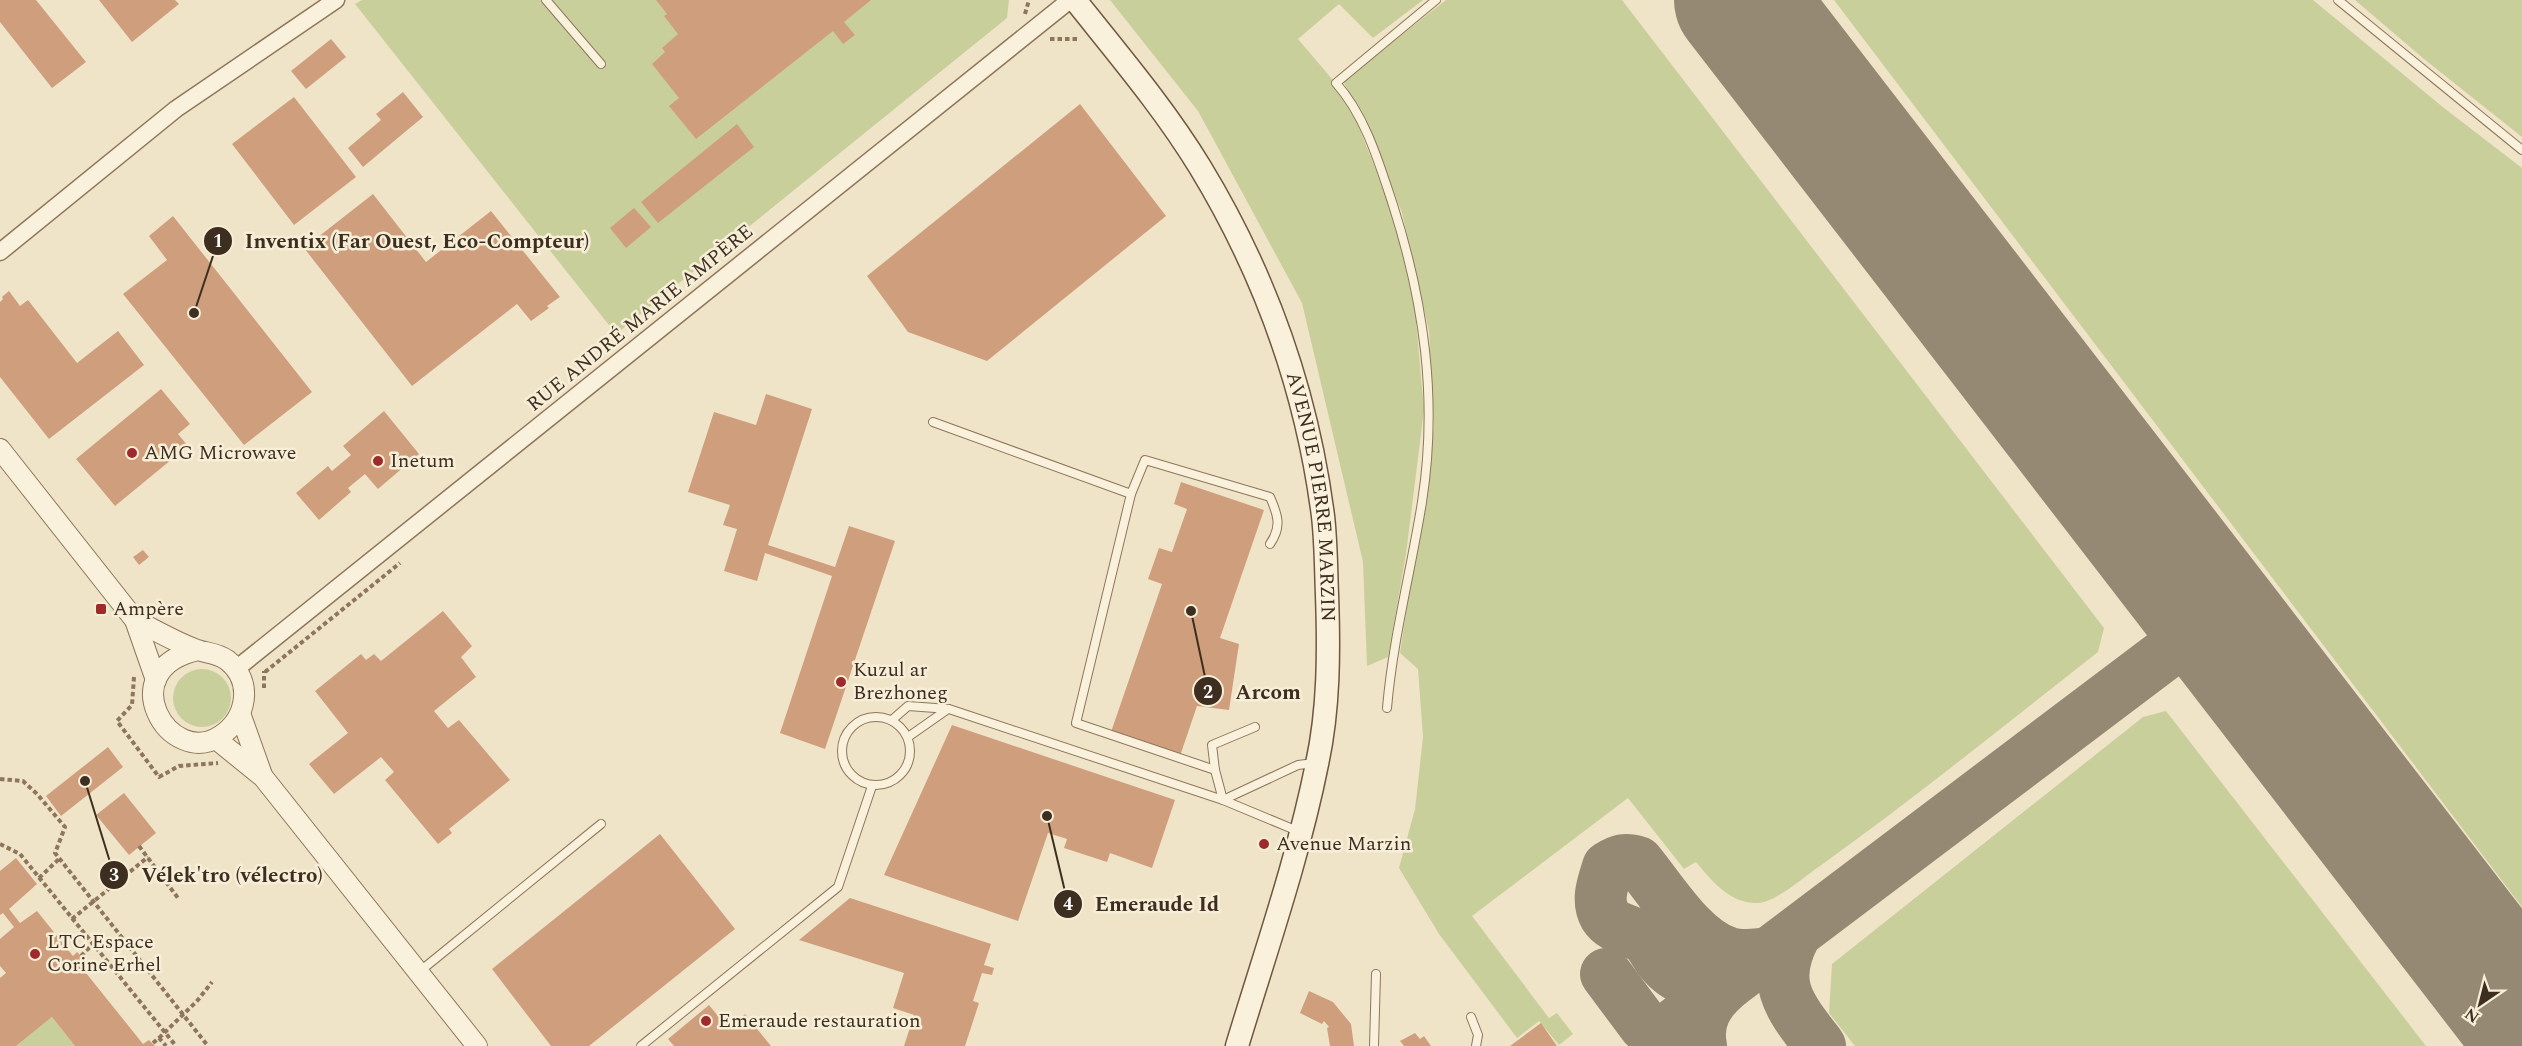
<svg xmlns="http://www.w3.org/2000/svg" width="2522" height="1046" font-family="Spectral,serif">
  <rect width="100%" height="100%" fill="#f0e4c8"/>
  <g fill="#c9cf9b">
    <path d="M362,0H1009L1007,18L616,334L355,4Z"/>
    <path d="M1110,0H1423L1373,38L1339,4L1298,39L1338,86L1353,113L1392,209L1415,309L1424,410L1406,554L1388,657L1367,666L1363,562L1302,303L1198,111Z"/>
    <path d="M1446,0H1622L2104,628L2098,652C2006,724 1915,798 1820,866C1805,876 1775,903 1758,903C1730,904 1712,881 1696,862L1684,869L1628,798L1472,916L1549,1018L1557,1013L1573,1034L1559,1045L1539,1021L1517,1038L1439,934L1399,868L1415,809L1423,737L1418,669L1400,653L1434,427L1429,331L1402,213L1369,130L1343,81Z"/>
    <path d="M1834,0H2313L2444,108L2522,168V907Z"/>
    <path d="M2355,0H2522V137L2424,59Z"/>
    <circle cx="202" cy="698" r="29"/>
    <path d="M2166,711L2426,1046H1855L1829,1013L1832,964L2143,717Z"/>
    <path d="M52,1017L75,1046H16Z"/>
  </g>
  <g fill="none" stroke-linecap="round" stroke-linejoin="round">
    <g stroke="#968974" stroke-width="52">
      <path d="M2172,649C2192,619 2191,604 2179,570"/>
      <path d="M1795,935C1769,984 1790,1007 1820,1046"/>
      <path d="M1606,974L1644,1025C1652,1033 1657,1034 1668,1029L1722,989"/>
      <path d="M1728,984C1702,988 1678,982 1661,961C1656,955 1651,944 1645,939C1633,930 1614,930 1605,916C1596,900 1603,883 1608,867C1619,860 1625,858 1638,862C1662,891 1692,942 1729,953C1741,957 1757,954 1770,953"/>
      <path d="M1701,1046C1696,1019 1708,1001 1728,984L2172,649C2208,635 2223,639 2252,663"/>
    </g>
    <path stroke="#968974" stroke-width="130" d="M1739,0L2522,1015"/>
  </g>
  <g fill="#cf9f7d">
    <path d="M0,0H36L86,62L52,88L0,22Z"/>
    <path d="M99,0H175L179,4L132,42Z"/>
    <path d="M656,0H871L844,22L855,35L843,44L833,31L696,139L669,106L679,98L652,64L665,52L662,48L678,34L664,16L667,14Z"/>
    <path d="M331,39L346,57L306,89L291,71Z"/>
    <path d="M403,92L423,117L363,167L348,148L381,120L376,114Z"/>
    <path d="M294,97L356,177L294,225L232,144Z"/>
    <path d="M1080,104L1166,216L987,361L908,332L867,276Z"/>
    <path d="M737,124L754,147L658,223L641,202Z"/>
    <path d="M373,194L426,262L491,211L560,297L547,306L549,308L531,321L517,304L412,386L304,248Z"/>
    <path d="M634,208L651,227L626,248L610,228Z"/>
    <path d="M173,216L312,392L244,445L123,294L167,260L149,236Z"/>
    <path d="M9,291L20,306L28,300L77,363L118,331L144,365L49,439L0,377V302L3,299L2,297Z"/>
    <path d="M161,389L190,424L178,434L188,446L115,506L76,459Z"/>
    <path d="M766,394L812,409L768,545L835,567L849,526L895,541L825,749L780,733L832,576L765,553L757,581L724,571L737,529L723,525L730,505L688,492L714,412L756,425Z"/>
    <path d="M384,411L419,454L378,489L365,474L348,488L351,492L319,520L296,493L328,466L332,471L351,455L343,446Z"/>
    <path d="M1181,482L1264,510L1220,638L1239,644L1229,710L1197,706L1180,756L1111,732L1162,584L1148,579L1159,548L1172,552L1187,509L1174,504Z"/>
    <path d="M143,550L149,557L139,565L133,557Z"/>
    <path d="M443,611L472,646L461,657L476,677L434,711L448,728L459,720L510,780L449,829L452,833L438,844L385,780L394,772L381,757L334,794L309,764L348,733L315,691L361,654L366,660L374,654L381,661Z"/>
    <path d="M952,725L1175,800L1152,868L1110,853L1107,862L1064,848L1067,839L1048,833L1018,921L884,875Z"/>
    <path d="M108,747L123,767L61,816L46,796Z"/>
    <path d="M124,793L156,833L129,855L96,815Z"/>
    <path d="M660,834L735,929L589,1046H551L492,969Z"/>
    <path d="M16,858L37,884L9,909L20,923L37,911L73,956L77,952L84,959L78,963L143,1044L149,1040L155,1046H75L52,1017L16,1046H0V978L6,973L0,966V939L14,927L3,913L0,915V871Z"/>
    <path d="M850,898L991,944L984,965L994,968L992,975L982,973L973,1001L979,1003L965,1046H904L914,1015L893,1008L904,973L799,940Z"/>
    <path d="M1309,991L1333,1002L1351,1024L1354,1046H1330L1327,1028L1329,1027L1324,1021L1322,1024L1300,1013Z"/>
    <path d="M709,1005L728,1028L745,1014L771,1046H674L668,1039Z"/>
    <path d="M1541,1023L1557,1046H1510Z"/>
    <path d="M1415,1033L1420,1039L1424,1036L1431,1046H1404L1400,1041Z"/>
  </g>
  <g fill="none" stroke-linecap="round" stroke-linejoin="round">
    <g stroke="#8d765c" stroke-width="10">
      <g id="service">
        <path d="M546,0L601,64"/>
        <path d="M2338,0L2522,150"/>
        <path d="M933,422L1131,494L1145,460L1270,497C1278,515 1282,527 1270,544"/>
        <path d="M1131,494L1076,723L1215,770"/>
        <path d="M1387,708C1393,638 1411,571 1422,502C1438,400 1424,302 1393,205C1379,163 1366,117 1336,83L1436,0"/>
        <circle cx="876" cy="751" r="34"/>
        <path d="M892,720L908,706L949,709L1223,800L1300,832"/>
        <path d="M908,737L948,709"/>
        <path d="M1223,800L1215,770L1212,745L1255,727"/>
        <path d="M1223,800L1298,765L1314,763"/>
        <path d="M419,972L601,824"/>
        <path d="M1471,1017L1478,1035L1476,1046"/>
        <path d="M641,1046L838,887L872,786"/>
        <path d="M1374,1046L1376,974"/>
      </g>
    </g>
    <g stroke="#8d765c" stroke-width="19">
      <g id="minor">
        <path d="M0,252L176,109L336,0"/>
        <path d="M236,669L1070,0"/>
      </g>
    </g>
    <g stroke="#8d765c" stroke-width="22">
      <g id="tertiary">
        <path d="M0,449L135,620L156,680"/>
        <path d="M135,620C155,630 175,642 197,650C207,653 217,653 227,660C254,681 247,719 220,736C170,769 110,670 198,650"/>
        <path d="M241,716L262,775"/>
        <path d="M216,739L263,777L477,1046"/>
      </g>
    </g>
    <g stroke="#6f573f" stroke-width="25">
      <g id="secondary">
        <path id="s1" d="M1075,0C1118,54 1164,108 1200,167C1265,274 1307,392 1323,516C1326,542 1326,569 1327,595C1329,651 1329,709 1317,764C1298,859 1265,953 1237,1046"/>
      </g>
    </g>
    <g stroke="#8d765c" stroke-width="4" stroke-dasharray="4.5 3" stroke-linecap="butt">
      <path d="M1025,14L1029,0"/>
      <path d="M1050,39H1078"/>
      <path d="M265,672L400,563"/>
      <path d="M134,677L132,705L117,721L159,777L179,766L218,763"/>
      <path d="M264,688V671"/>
      <path d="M0,779L23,781L37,794L65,827L55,853L208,1046"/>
      <path d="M0,844L20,854L176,1046"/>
      <path d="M139,846L178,898"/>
      <path d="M39,878L60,858"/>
      <path d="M72,919L148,857"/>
      <path d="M81,956L93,944"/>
      <path d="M159,1038L197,1001L212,982"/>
      <path d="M153,1043L159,1038L166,1046"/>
    </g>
    <use href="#service" stroke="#faf1dc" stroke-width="8"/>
    <use href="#minor" stroke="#faf1dc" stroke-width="16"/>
    <use href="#tertiary" stroke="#faf1dc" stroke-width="20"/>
    <use href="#secondary" stroke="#faf1dc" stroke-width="22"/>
  </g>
  <g fill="#9e2a2b" stroke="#f7eed8" stroke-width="2">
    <circle cx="132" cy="453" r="6"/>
    <circle cx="378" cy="461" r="6"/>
    <rect x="95" y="603" width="12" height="12" rx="3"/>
    <circle cx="841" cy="682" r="6"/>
    <circle cx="1264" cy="844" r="6"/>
    <circle cx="35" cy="954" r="6"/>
    <circle cx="706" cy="1021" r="6"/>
  </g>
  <g text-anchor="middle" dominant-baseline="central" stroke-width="5" stroke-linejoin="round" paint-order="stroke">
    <g font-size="20" fill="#3d2e20" stroke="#f7eed8">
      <text transform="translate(640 318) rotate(-39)">RUE ANDRÉ MARIE AMPÈRE</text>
      <text stroke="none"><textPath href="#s1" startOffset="561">AVENUE PIERRE MARZIN</textPath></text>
    </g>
    <g font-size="20" fill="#3d2e20" stroke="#f7eed8" text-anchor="start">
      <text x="144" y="453">AMG Microwave</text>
      <text x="390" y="461">Inetum</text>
      <text x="113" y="609">Ampère</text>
      <text x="853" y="670">Kuzul ar<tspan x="853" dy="23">Brezhoneg</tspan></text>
      <text x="1276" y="844">Avenue Marzin</text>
      <text x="47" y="942">LTC Espace<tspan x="47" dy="23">Corine Erhel</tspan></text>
      <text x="718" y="1021">Emeraude restauration</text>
    </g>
  </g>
  <path fill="none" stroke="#3d2e20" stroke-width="2" d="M194 313L218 241M1191 611L1208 691M85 781L114 875M1047 816L1068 904"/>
  <g fill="#3d2e20" stroke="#f7eed8" stroke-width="2">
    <circle cx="194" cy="313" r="6"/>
    <circle cx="1191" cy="611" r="6"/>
    <circle cx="85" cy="781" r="6"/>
    <circle cx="1047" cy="816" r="6"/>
    <circle cx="218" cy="241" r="15"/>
    <circle cx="1208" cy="691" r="15"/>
    <circle cx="114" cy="875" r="15"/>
    <circle cx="1068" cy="904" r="15"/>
  </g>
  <g font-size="18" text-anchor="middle" font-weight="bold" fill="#fff">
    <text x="218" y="247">1</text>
    <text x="1208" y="698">2</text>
    <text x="114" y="881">3</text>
    <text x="1068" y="910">4</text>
  </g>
  <g font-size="21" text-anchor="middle" font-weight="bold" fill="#3d2e20" stroke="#f7eed8" stroke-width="5" stroke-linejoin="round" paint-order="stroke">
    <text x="417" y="248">Inventix (Far Ouest, Eco-Compteur)</text>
    <text x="1268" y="699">Arcom</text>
    <text x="232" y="882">Vélek'tro (vélectro)</text>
    <text x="1157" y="911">Emeraude Id</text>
  </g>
  <g transform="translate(2480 1004) rotate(215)" stroke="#f7eed8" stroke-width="4.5" paint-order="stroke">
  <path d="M0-4.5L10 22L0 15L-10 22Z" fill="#3d2e20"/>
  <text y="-9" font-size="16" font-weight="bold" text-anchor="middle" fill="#3d2e20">N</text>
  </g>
</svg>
